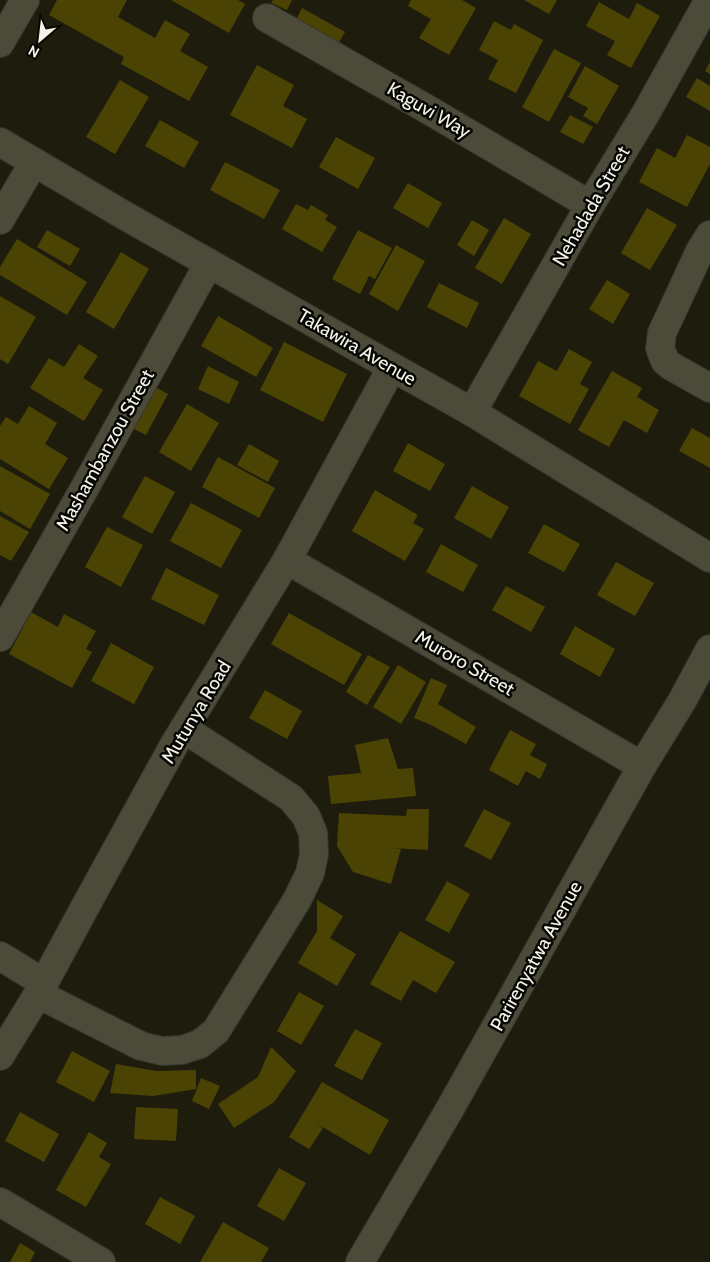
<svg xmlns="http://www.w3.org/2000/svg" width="710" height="1262" font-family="Cabin,sans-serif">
  <rect width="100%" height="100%" fill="#1e1d0d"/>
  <g fill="#4a4304">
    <path d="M57,0H127L118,17L155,38L165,20L190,34L180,51L208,67L189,101L121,64L124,57L49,15Z"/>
    <path d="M171,0H238L245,4L229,33Z"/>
    <path d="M273,0H292L287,10L271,3Z"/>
    <path d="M411,0H462L476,8L449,55L419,38L431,19L408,6Z"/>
    <path d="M524,0H557L549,14Z"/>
    <path d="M599,2L629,19L637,3L660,16L631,68L607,55L615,41L586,26Z"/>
    <path d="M302,8L345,32L338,44L296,20Z"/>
    <path d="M494,21L511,30L514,24L543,40L516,93L488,79L498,60L479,50Z"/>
    <path d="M554,49L581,63L549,122L522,107Z"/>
    <path d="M710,62V74L705,71Z"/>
    <path d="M257,65L294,85L283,106L307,119L292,148L230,115Z"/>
    <path d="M585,66L619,86L597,124L583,116L588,108L568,97Z"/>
    <path d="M697,78L710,86V111L686,97Z"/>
    <path d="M120,80L149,97L115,154L86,137Z"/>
    <path d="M570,115L593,127L583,144L560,132Z"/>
    <path d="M160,120L199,142L184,168L145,146Z"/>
    <path d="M687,135L710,147V164L687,207L639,182L657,148L675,158Z"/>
    <path d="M336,137L375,158L358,189L319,167Z"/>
    <path d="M225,162L280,190L264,219L210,190Z"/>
    <path d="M408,183L442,203L428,228L393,208Z"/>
    <path d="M296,204L308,210L311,205L328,215L325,220L337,227L322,252L282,229Z"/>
    <path d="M647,208L677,225L650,270L621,253Z"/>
    <path d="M504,218L531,234L502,284L475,268Z"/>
    <path d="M472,220L489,230L474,256L457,245Z"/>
    <path d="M47,230L80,249L70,266L37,247Z"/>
    <path d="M358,230L392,248L375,279L369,276L360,294L332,279Z"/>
    <path d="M17,239L87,282L67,315L0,275V267Z"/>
    <path d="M396,245L425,261L398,311L369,294Z"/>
    <path d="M121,252L149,269L114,329L86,312Z"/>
    <path d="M607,280L630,294L613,324L589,309Z"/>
    <path d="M439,283L479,303L467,328L427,307Z"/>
    <path d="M0,296L36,317L8,364L0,359Z"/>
    <path d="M218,316L273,348L256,377L201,346Z"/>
    <path d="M284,342L347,374L323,422L260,390Z"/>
    <path d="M79,344L98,356L83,378L103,390L84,421L30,388L49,358L64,367Z"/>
    <path d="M569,349L592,362L580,384L589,389L570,424L519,396L538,361L557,371Z"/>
    <path d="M208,366L239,382L229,404L198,389Z"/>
    <path d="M612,371L642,388L637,397L659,410L647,433L624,420L609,447L578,430Z"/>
    <path d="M155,387L168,394L146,435L132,428Z"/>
    <path d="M187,404L219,423L191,471L159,452Z"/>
    <path d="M29,406L57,423L45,444L68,458L49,489L0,459V426L6,417L18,424Z"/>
    <path d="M692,428L710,438V468L679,451Z"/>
    <path d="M408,443L445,464L430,491L393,471Z"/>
    <path d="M249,444L279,461L268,482L237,465Z"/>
    <path d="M218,457L275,488L259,518L202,487Z"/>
    <path d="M0,466L50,494L30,529L0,511Z"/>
    <path d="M145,476L175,492L152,534L122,517Z"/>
    <path d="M472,486L509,507L491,539L454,518Z"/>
    <path d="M375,490L418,515L413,523L424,529L405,561L352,531Z"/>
    <path d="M191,503L242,530L221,568L170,541Z"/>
    <path d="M0,516L29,532L11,561L0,555Z"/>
    <path d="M544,524L580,544L564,572L528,553Z"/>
    <path d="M107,527L143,545L121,587L85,567Z"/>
    <path d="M441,544L478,565L463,592L426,572Z"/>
    <path d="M616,562L654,583L635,616L597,595Z"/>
    <path d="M166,568L219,595L204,625L151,599Z"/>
    <path d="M506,586L545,607L531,632L492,610Z"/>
    <path d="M31,612L58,627L64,614L96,631L86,649L92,652L72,688L9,654Z"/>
    <path d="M289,613L362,654L344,685L271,644Z"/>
    <path d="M575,626L615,649L600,677L560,654Z"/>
    <path d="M111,643L154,667L134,704L91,681Z"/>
    <path d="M368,655L390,667L367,705L346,692Z"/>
    <path d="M398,665L426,682L401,724L373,707Z"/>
    <path d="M431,678L447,685L438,704L476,727L466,744L429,724L414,718Z"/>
    <path d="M265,690L302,711L287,739L249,718Z"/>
    <path d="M510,730L536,744L530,755L547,764L540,779L526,771L518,786L489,770Z"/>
    <path d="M388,738L398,769L413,768L416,796L331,804L328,776L361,773L355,745Z"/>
    <path d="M407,809H429L428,850L391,848L401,849L391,884L353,872L337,846L339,813L406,816Z"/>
    <path d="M484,809L511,823L491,860L464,846Z"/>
    <path d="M447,881L470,894L449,933L425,920Z"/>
    <path d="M317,900L343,916L330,938L356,954L337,986L298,963L317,931Z"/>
    <path d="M400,931L455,962L436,993L413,980L401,1001L370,984Z"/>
    <path d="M299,992L324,1006L301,1045L277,1031Z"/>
    <path d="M355,1029L382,1043L362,1080L334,1066Z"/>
    <path d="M271,1047L296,1071L274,1102L234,1128L218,1104L258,1077Z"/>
    <path d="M72,1051L110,1071L94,1102L56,1082Z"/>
    <path d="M116,1064L156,1071L196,1070V1089L153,1096L110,1093Z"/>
    <path d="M201,1078L220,1086L209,1109L192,1101Z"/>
    <path d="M322,1082L389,1120L370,1155L316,1123L323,1128L309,1149L289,1137Z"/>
    <path d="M136,1107L178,1109L176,1141L134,1139Z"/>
    <path d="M20,1112L59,1134L44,1162L5,1141Z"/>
    <path d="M89,1132L107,1143L99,1157L111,1164L86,1207L56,1190Z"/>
    <path d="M279,1168L306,1183L284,1221L257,1206Z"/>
    <path d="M160,1197L195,1216L180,1244L145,1224Z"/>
    <path d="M223,1222L269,1248L261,1262H200Z"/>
    <path d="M20,1243L35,1252L30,1262H10Z"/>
  </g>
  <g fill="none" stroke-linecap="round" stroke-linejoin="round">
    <g stroke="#37362f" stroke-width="30">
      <g id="minor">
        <path d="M267,18L427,109L590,205"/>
        <path d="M0,43L25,0"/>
        <path d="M0,142L122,214L392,367L472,412L710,558"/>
        <path d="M0,220L34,162"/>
        <path d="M710,235L700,251L662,333L660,348L665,361L671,366L710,388"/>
        <path d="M472,412L544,286L590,205L646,113L709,0"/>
        <path d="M287,560L642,766"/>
        <path d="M0,637L83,491L209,263"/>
        <path d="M0,956L44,983"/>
        <path d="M38,994L141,1046L162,1051L182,1050L200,1044L216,1031L297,900L310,873L314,854L313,833L306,816L291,798L184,729"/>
        <path d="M0,1056L38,994L85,907L174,745L287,560L392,367"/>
        <path d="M0,1202L101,1262"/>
        <path d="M360,1262L451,1107L642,766L682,701L710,649"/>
      </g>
    </g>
    <use href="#minor" stroke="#4c4a39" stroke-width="28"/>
  </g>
  <g text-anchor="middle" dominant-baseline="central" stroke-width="5" stroke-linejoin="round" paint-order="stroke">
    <g font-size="19" fill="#f4f3e9" stroke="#070703">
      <text transform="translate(429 110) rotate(30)">Kaguvi Way</text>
      <text transform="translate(591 206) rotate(-60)">Nehadada Street</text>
      <text transform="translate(357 347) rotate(30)">Takawira Avenue</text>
      <text transform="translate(105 450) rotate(-61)">Mashambanzou Street</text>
      <text transform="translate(465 663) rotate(30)">Muroro Street</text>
      <text transform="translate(196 712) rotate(-59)">Mutunya Road</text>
      <text transform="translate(536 956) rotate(-61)">Parirenyatwa Avenue</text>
    </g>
  </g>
  <g transform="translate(40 40) rotate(208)" stroke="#070703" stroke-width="4" paint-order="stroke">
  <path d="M0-4L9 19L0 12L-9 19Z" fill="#f4f3e9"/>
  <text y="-8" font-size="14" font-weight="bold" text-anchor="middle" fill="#f4f3e9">N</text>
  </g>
</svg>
